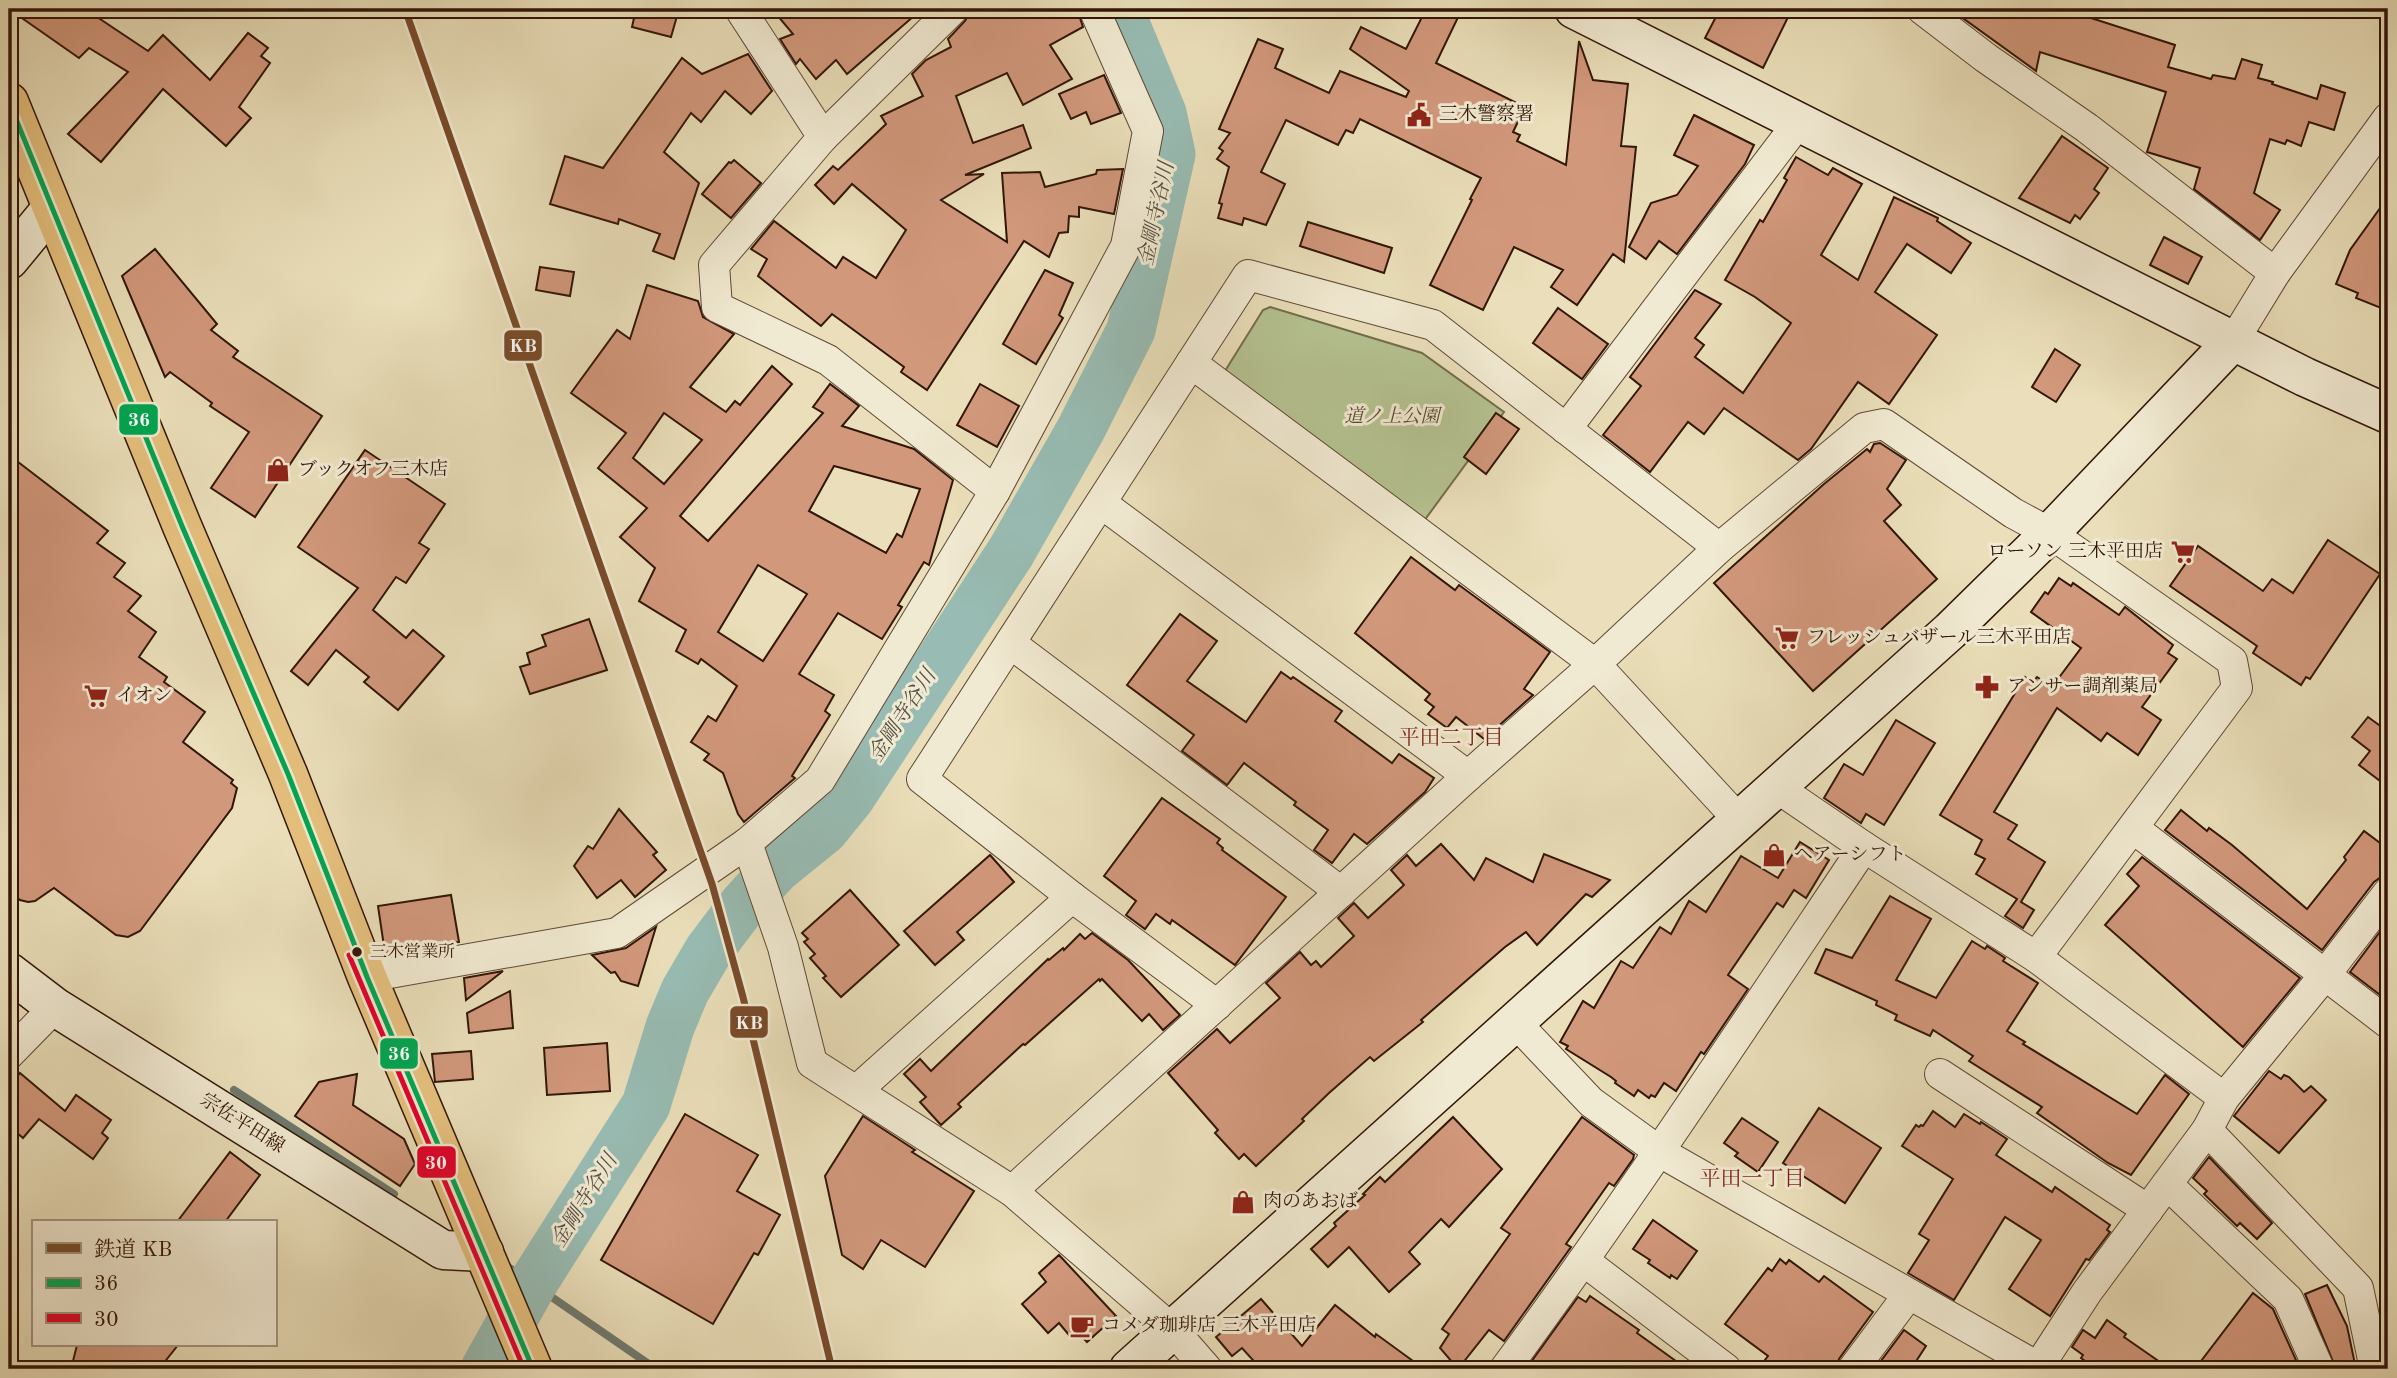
<svg xmlns="http://www.w3.org/2000/svg" width="2397" height="1378" font-family="'Old Standard TT','Noto Serif JP',serif">
  <rect width="100%" height="100%" fill="#eadfba"/>
  <filter id="stains"><feTurbulence type="fractalNoise" baseFrequency=".00286" numOctaves="4"/><feColorMatrix values="0 0 0 0 .2 0 0 0 0 .09 0 0 0 0 .02 0 0 0 .5 -.17"/></filter>
  <radialGradient id="worn" r=".72"><stop offset=".6" stop-color="#630" stop-opacity="0"/><stop offset="1" stop-color="#630" stop-opacity=".3"/></radialGradient>
  <path fill="#b5c291" stroke="#746c4c" stroke-width="2" d="M1270,307L1422,353L1504,412L1421,525L1225,371L1263,310Z"/>
  <g fill="none" stroke-linecap="round" stroke-linejoin="round">
    <g stroke="#6f7a6e" stroke-width="8">
      <path d="M234,1090L394,1194"/>
      <path d="M508,1267L656,1369"/>
    </g>
    <path stroke="#98bcb3" stroke-width="49" d="M485,1369L533,1283L646,1105L670,1027L685,991L709,950L743,905L776,869L824,830L850,798L1011,552L1081,429L1131,330L1171,154L1162,113L1119,9"/>
  </g>
  <g fill="#d2987c" stroke="#321607" stroke-width="2" fill-rule="evenodd">
    <path d="M9,9H85L148,51L163,35L210,80L248,33L268,48L261,56L270,63L239,107L251,118L226,146L163,89L101,162L68,134L128,72L89,48L79,58Z"/>
    <path d="M636,9H679L671,37L632,27Z"/>
    <path d="M772,9H922L847,74L836,60L816,79L800,59L796,64L780,39L793,34Z"/>
    <path d="M978,9H1077L1083,27L1050,45L1072,79L1023,105L1007,73L956,96L973,143L1023,125L1031,148L965,175L984,174L941,200L1007,242L1002,173L1040,172L1045,187L1096,174L1097,170L1123,169L1114,214L1079,207V217L1069,216L1068,232L1059,233L1049,257L1024,241L927,390L901,372L904,367L832,314L821,326L758,276L767,259L751,249L774,221L836,268L843,257L876,278L906,230L852,184L834,204L815,185L833,166L838,170L886,124L881,116L923,96L912,74L926,60L951,47L948,39L965,21L970,12Z"/>
    <path d="M1426,9H1462L1436,63L1525,107L1513,132L1520,135L1517,141L1566,165L1579,41L1593,80L1628,84L1621,146L1636,147L1624,262L1613,254L1577,305L1551,287L1563,270L1514,247L1483,310L1430,285L1472,200L1470,199L1481,178L1360,119L1353,133L1346,130L1338,145L1286,120L1261,172L1285,184L1266,225L1244,218L1242,225L1218,218L1222,204L1219,203L1229,167L1217,159L1223,151L1219,148L1230,133L1219,129L1258,39L1283,49L1275,68L1329,93L1340,71L1406,97L1409,91L1350,49L1361,27L1406,49Z"/>
    <path d="M1720,9H1792L1763,68L1705,38Z"/>
    <path d="M1962,9H2063L2175,45L2168,67L2211,79L2213,75L2235,79L2242,59L2262,65L2258,78L2273,82L2272,84L2317,99L2321,85L2345,93L2334,130L2309,122L2301,146L2287,140L2285,144L2270,139L2254,193L2280,210L2260,240L2194,189L2200,168L2147,152L2166,92L2040,52L2036,71L1960,16Z"/>
    <path d="M748,54L772,91L751,114L725,91L701,122L691,113L664,152L699,183L674,259L653,251L660,234L619,219L618,224L550,204L565,156L603,168L682,58L702,74Z"/>
    <path d="M1104,75L1121,113L1091,124L1086,112L1071,119L1059,94Z"/>
    <path d="M1694,115L1754,145L1745,164L1677,254L1659,241L1646,259L1629,247L1651,203L1677,195L1698,166L1674,155Z"/>
    <path d="M2062,136L2108,168L2094,189L2099,193L2080,219L2075,215L2070,223L2019,198Z"/>
    <path d="M1796,157L1828,175L1833,168L1862,184L1821,255L1858,280L1894,197L1938,218L1937,221L1971,243L1951,273L1907,244L1875,292L1937,335L1889,404L1858,382L1811,449L1798,460L1724,408L1704,434L1688,422L1650,472L1603,435L1641,386L1630,377L1695,290L1721,304L1695,338L1704,345L1695,357L1743,393L1791,323L1755,297L1725,280L1760,220L1763,222L1787,180L1784,178Z"/>
    <path d="M734,160L761,183L731,218L702,194L729,162L731,163Z"/>
    <path d="M2388,197V288L2381,308L2356,298L2358,293L2336,284L2350,250Z"/>
    <path d="M1308,222L1392,248L1384,273L1300,246Z"/>
    <path d="M2164,237L2202,257L2188,284L2150,265Z"/>
    <path d="M155,249L217,324L211,330L238,351L233,357L322,416L255,517L211,488L249,432L210,406L212,403L170,372L165,377L122,276Z"/>
    <path d="M540,267L574,272L570,296L536,290Z"/>
    <path d="M1045,270L1073,283L1059,315L1063,318L1036,364L1003,344Z"/>
    <path d="M647,285L698,301L703,317L734,334L690,387L726,412L735,401L740,405L772,366L792,384L680,516L708,541L823,413L813,407L830,384L859,406L842,426L914,449L953,480L929,565L924,562L898,605L902,607L882,639L838,613L799,674L834,695L825,711L830,715L792,776L795,778L744,822L738,814L723,773L704,760L709,754L691,742L708,716L716,721L737,686L701,659L698,664L676,651L686,630L639,601L655,568L620,537L647,508L598,468L626,433L571,393L617,330L630,339ZM664,413L702,440L664,484L633,458ZM834,466L920,489L902,537L897,534L886,553L809,511ZM758,565L807,594L763,661L718,632Z"/>
    <path d="M1558,308L1608,344L1582,379L1533,343Z"/>
    <path d="M2055,349L2080,365L2056,402L2032,387Z"/>
    <path d="M980,384L1019,406L997,447L957,425Z"/>
    <path d="M1496,413L1519,429L1486,474L1464,457Z"/>
    <path d="M1880,443L1906,460L1887,489L1901,505L1884,521L1937,579L1813,691L1714,583L1824,484L1867,449L1870,452L1874,444Z"/>
    <path d="M365,450L445,504L419,543L429,549L406,583L396,577L373,610L406,638L413,630L444,656L398,710L364,682L369,677L336,650L308,685L291,671L358,588L298,547Z"/>
    <path d="M9,455L108,531L97,543L125,563L114,577L141,596L128,611L156,632L139,657L167,677L164,682L205,712L183,742L233,780L231,783L237,788L232,808L140,931L128,937L116,935L54,888L35,901L28,902L20,900L9,892Z"/>
    <path d="M2328,540L2380,574L2310,679L2306,677L2301,685L2253,653L2257,646L2170,586L2198,546L2263,591L2272,579L2293,593Z"/>
    <path d="M1411,557L1455,590L1459,585L1550,652L1524,689L1533,695L1484,739L1456,717L1447,728L1428,714L1434,707L1425,700L1430,694L1355,633Z"/>
    <path d="M2059,578L2071,586L2073,583L2119,615L2125,607L2173,645L2168,653L2177,659L2142,707L2161,720L2138,755L2107,733L2101,741L2057,708L1994,812L2017,825L2008,839L2045,862L2021,902L2034,910L2023,928L2005,916L2017,899L1976,874L1985,859L1975,854L1982,840L1940,815L2025,677L2032,683L2037,677L2052,687L2081,648L2031,612L2045,592L2048,594Z"/>
    <path d="M1180,614L1217,641L1187,681L1246,722L1281,672L1291,679L1293,677L1342,711L1335,721L1392,763L1399,754L1434,778L1425,792L1367,844L1354,834L1332,863L1314,850L1328,830L1294,805L1296,802L1244,763L1227,785L1182,751L1194,735L1127,685Z"/>
    <path d="M589,619L607,670L530,694L520,667L530,664L527,653L546,646L542,635Z"/>
    <path d="M2368,717L2386,730L2388,727V787L2359,765L2370,751L2352,737Z"/>
    <path d="M1896,720L1935,743L1884,825L1866,814L1861,823L1824,798L1844,764L1863,775Z"/>
    <path d="M1162,798L1220,839L1217,843L1223,848L1222,850L1286,897L1235,965L1172,920L1170,924L1156,914L1145,929L1126,915L1136,901L1104,876Z"/>
    <path d="M619,809L657,852L653,855L666,870L635,897L621,880L597,898L574,866L588,846L593,849Z"/>
    <path d="M2181,810L2207,831L2209,828L2232,845L2307,909L2346,860L2344,857L2364,831L2388,849V876L2381,877L2374,882L2322,950L2165,830Z"/>
    <path d="M1800,842L1829,860L1806,898L1794,890L1783,907L1777,903L1728,975L1748,989L1704,1054L1701,1052L1676,1091L1664,1083L1655,1097L1651,1095L1649,1098L1638,1090L1634,1096L1615,1083L1616,1081L1611,1077L1566,1049L1568,1046L1560,1042L1583,1001L1594,1008L1621,961L1633,968L1660,927L1671,934L1689,901L1706,912L1741,856L1778,878Z"/>
    <path d="M1441,844L1474,880L1486,858L1533,882L1544,854L1610,880L1592,897L1586,894L1537,945L1526,932L1505,947L1421,1020L1423,1022L1374,1061L1370,1057L1329,1093L1302,1119L1304,1121L1256,1166L1244,1154L1239,1159L1215,1133L1218,1130L1168,1073L1217,1029L1230,1043L1280,998L1266,983L1300,952L1311,965L1316,961L1321,967L1354,936L1338,918L1354,903L1368,918L1404,885L1391,870L1407,855L1416,866Z"/>
    <path d="M990,855L1014,882L957,932L964,940L935,965L904,931Z"/>
    <path d="M2142,857L2300,978L2243,1047L2105,925L2139,886L2127,874Z"/>
    <path d="M850,890L899,945L841,997L823,978L826,976L810,958L815,954L804,942L808,939L802,933Z"/>
    <path d="M451,895L459,942L385,953L378,906Z"/>
    <path d="M1890,896L1931,919L1896,980L1936,998L1972,941L1985,949L1987,946L2005,958L2003,961L2038,983L2007,1031L2025,1042L2023,1044L2137,1114L2165,1075L2189,1094L2131,1175L2108,1163L2037,1113L2042,1107L1969,1061L1973,1056L1933,1030L1930,1036L1895,1020L1897,1015L1876,1005L1877,1001L1815,973L1826,949L1852,958Z"/>
    <path d="M2388,921V1001L2350,972Z"/>
    <path d="M656,927L638,986L621,981L615,972L611,973L592,955L626,948Z"/>
    <path d="M1092,933L1128,960L1180,1015L1163,1030L1149,1014L1142,1021L1102,979L1100,981L1099,979L1025,1045L1023,1044L958,1104L961,1107L941,1125L920,1102L926,1097L904,1074L920,1059L931,1071L1048,959L1049,960L1063,948L1064,950L1080,934L1085,939Z"/>
    <path d="M503,971L466,1000L464,978Z"/>
    <path d="M510,991L513,1028L469,1033L467,1013Z"/>
    <path d="M607,1043L610,1091L547,1095L544,1048Z"/>
    <path d="M471,1051L473,1079L435,1082L432,1054Z"/>
    <path d="M2269,1071L2281,1079L2284,1075L2289,1077L2304,1092L2311,1086L2326,1100L2279,1153L2234,1116Z"/>
    <path d="M20,1073L65,1111L76,1095L111,1120L102,1133L108,1138L93,1159L39,1119L23,1138L9,1126V1086Z"/>
    <path d="M357,1074L353,1105L404,1139L415,1164L400,1186L295,1116L319,1082Z"/>
    <path d="M1819,1108L1881,1148L1845,1203L1783,1163Z"/>
    <path d="M1933,1111L1955,1127L1964,1114L1980,1124L1981,1122L2007,1139L1996,1155L2052,1192L2055,1187L2110,1225L2107,1230L2110,1232L2089,1260L2086,1259L2050,1316L2009,1289L2041,1240L2005,1217L1954,1300L1908,1273L1929,1240L1919,1234L1953,1179L1902,1146L1916,1125L1919,1127L1921,1125L1923,1126Z"/>
    <path d="M685,1114L758,1155L737,1191L780,1215L758,1255L754,1253L713,1324L601,1260Z"/>
    <path d="M863,1116L915,1150L912,1152L974,1191L925,1267L881,1240L863,1269L842,1255L825,1176Z"/>
    <path d="M1453,1117L1502,1169L1449,1227L1441,1219L1409,1252L1420,1264L1389,1292L1349,1247L1328,1267L1311,1249L1336,1226L1334,1223L1365,1195L1363,1194L1380,1177L1385,1182Z"/>
    <path d="M1582,1117L1634,1155L1633,1159L1614,1186L1609,1183L1566,1244L1571,1247L1504,1341L1489,1330L1458,1369L1440,1348L1449,1334L1442,1329L1510,1234L1501,1228Z"/>
    <path d="M1742,1118L1778,1142L1758,1172L1735,1156L1738,1153L1724,1143Z"/>
    <path d="M230,1152L260,1175L225,1222H177Z"/>
    <path d="M2209,1157L2272,1223L2257,1239L2240,1223L2237,1226L2204,1194L2207,1191L2193,1178Z"/>
    <path d="M1653,1220L1697,1251L1677,1279L1671,1275L1670,1278L1648,1263L1650,1260L1633,1249Z"/>
    <path d="M1059,1255L1116,1316L1087,1342L1075,1329L1069,1335L1059,1323L1048,1333L1022,1304L1046,1282L1039,1273Z"/>
    <path d="M1780,1259L1786,1264L1789,1260L1819,1282L1824,1276L1873,1312L1839,1359L1836,1369H1758L1768,1356L1725,1324L1768,1268L1772,1271Z"/>
    <path d="M2327,1285L2347,1326L2356,1369H2336L2305,1294Z"/>
    <path d="M2253,1293L2273,1309L2300,1369H2195Z"/>
    <path d="M1590,1296L1639,1330L1637,1333L1687,1369H1526L1578,1297L1586,1302Z"/>
    <path d="M1261,1299L1302,1346L1335,1305L1375,1337L1376,1334L1424,1369H1261L1242,1348L1232,1356L1216,1337Z"/>
    <path d="M2107,1320L2126,1334L2124,1337L2170,1369H2096L2081,1358L2083,1355L2072,1347L2083,1330L2095,1338Z"/>
    <path d="M1904,1330L1926,1346L1911,1369H1875Z"/>
    <path d="M77,1345H178L159,1369H71Z"/>
  </g>
  <g fill="none" stroke-linecap="round" stroke-linejoin="round">
    <g stroke="#604834" stroke-width="32">
      <g id="street">
        <path d="M740,9L823,137L714,265L717,307L828,360L995,491"/>
        <path d="M1922,9L1986,58L2087,128L2275,273"/>
        <path d="M823,137L953,9"/>
        <path d="M2234,340L2275,273L2388,118"/>
        <path d="M1191,363L1595,664L1739,820"/>
        <path d="M1566,429L1798,123"/>
        <path d="M1101,503L1468,776"/>
        <path d="M1010,643L1341,892"/>
        <path d="M1776,787L1864,847"/>
        <path d="M2133,828L2388,1023"/>
        <path d="M747,843L783,947L812,1063L1012,1191L1173,1330L1207,1369"/>
        <path d="M2036,957L2224,1098"/>
        <path d="M367,977L617,933L747,843L820,780L995,491L1126,246L1148,131L1094,9"/>
        <path d="M1217,1005L1072,897L922,779L1248,275L1433,325L1719,548"/>
        <path d="M1515,1022L1591,1102L1660,1152L2041,1369"/>
        <path d="M9,1054L55,1007"/>
        <path d="M1940,1074L2148,1210"/>
        <path d="M856,1091L1072,897"/>
        <path d="M2207,1130L2358,1288L2375,1369"/>
        <path d="M2167,1184L2288,1299L2319,1369"/>
        <path d="M1012,1191L1468,776L1595,664L1719,548L1864,428L1884,424L2013,513L2050,533L2232,661L2237,688L2036,957L1864,847C1746,1023 1630,1199 1505,1369"/>
        <path d="M1584,1261L1726,1369"/>
        <path d="M1853,1369L1909,1294"/>
        <path d="M2037,1369L2087,1292L2207,1130L2224,1098L2324,976L2388,893"/>
      </g>
    </g>
    <g stroke="#321607" stroke-width="41">
      <g id="secondary">
        <path d="M1574,9L2305,377L2388,414"/>
        <path d="M9,260L51,209"/>
        <path d="M9,972L55,1007L443,1250L484,1252"/>
        <path d="M1129,1369L1950,631L2050,533L2234,340"/>
      </g>
    </g>
    <g stroke="#321607" stroke-width="41">
      <path id="primary" d="M9,102L182,526L288,774L367,977L533,1369"/>
    </g>
    <use href="#street" stroke="#f1ead2" stroke-width="30"/>
    <use href="#secondary" stroke="#f1ead2" stroke-width="38"/>
    <use href="#primary" stroke="#e5c07d" stroke-width="38"/>
    <g stroke="#f1ead2" stroke-width="10">
      <path id="bus-1" d="M9,102L182,526L288,774L367,977L533,1369"/>
    </g>
    <g stroke="#f1ead2" stroke-width="10">
      <path id="bus-2" d="M349,955L524,1369"/>
    </g>
    <use href="#bus-1" stroke="#00a651" stroke-width="5"/>
    <use href="#bus-2" stroke="#e4002b" stroke-width="5"/>
    <g stroke="#f1ead2" stroke-width="12">
      <path id="rail-1" d="M405,9L712,884L743,997L832,1369"/>
    </g>
    <use href="#rail-1" stroke="#7a4b2a" stroke-width="7"/>
  </g>
  <defs>
    <g id="civic-bare" transform="scale(1.89)"><path d="M-.6-6.5H3V-4.5H.6V-3L4-1V1h2V6H-6V1h2V-1L-.6-3ZM-1.2 2.5V6h2.4V2.5Z" fill="#8f2418" stroke="#f1ead2" stroke-width="2.5" paint-order="stroke"/></g>
    <g id="shop-bare" transform="scale(1.89)"><path d="M-5-2.5h2.3a2.7 3.5 0 0 1 5.4 0H5L5.5 6h-11ZM-1.5-2.5h3a1.5 2.3 0 0 0-3 0Z" fill="#8f2418" stroke="#f1ead2" stroke-width="2.5" paint-order="stroke"/></g>
    <g id="supermarket-bare" transform="scale(1.89)"><path d="M-6-5.5h2.5l.6 2H6L4.5 2H-2.5L-4.4-4H-6ZM-1.5 3.2a1.3 1.3 0 1 0 .1 0ZM3 3.2a1.3 1.3 0 1 0 .1 0Z" fill="#8f2418" stroke="#f1ead2" stroke-width="2.5" paint-order="stroke"/></g>
    <g id="pharmacy-bare" transform="scale(1.89)"><path d="M-2-6h4v4h4v4h-4v4h-4v-4h-4v-4h4Z" fill="#8f2418" stroke="#f1ead2" stroke-width="2.5" paint-order="stroke"/></g>
    <g id="cafe-bare" transform="scale(1.89)"><path d="M-5.5-4.5H6V0H3Q3 3.5 0 3.5H-2.5Q-5.5 3.5-5.5 0ZM3-3.2v2h1.7v-2ZM-6 4.5H4V6H-6Z" fill="#8f2418" stroke="#f1ead2" stroke-width="2.5" paint-order="stroke"/></g>
  </defs>
  <g fill-rule="evenodd">
    <use href="#civic-bare" x="1419" y="115"/>
    <use href="#shop-bare" x="278" y="470"/>
    <use href="#supermarket-bare" x="2183" y="552"/>
    <use href="#supermarket-bare" x="1787" y="638"/>
    <use href="#pharmacy-bare" x="1987" y="687"/>
    <use href="#supermarket-bare" x="96" y="696"/>
    <use href="#shop-bare" x="1774" y="855"/>
    <use href="#shop-bare" x="1243" y="1202"/>
    <use href="#cafe-bare" x="1082" y="1326"/>
  </g>
  <circle fill="#321607" stroke="#f1ead2" stroke-width="2.5" cx="357" cy="952" r="6"/>
  <g text-anchor="middle" dominant-baseline="central" stroke-width="6" stroke-linejoin="round" paint-order="stroke">
    <g font-size="17" fill="#321607" stroke="#f1ead2" text-anchor="start">
      <text x="370" y="952">三木営業所</text>
    </g>
    <g font-size="19" fill="#321607" stroke="#f1ead2" text-anchor="start">
      <text x="1439" y="115">三木警察署</text>
      <text x="298" y="470">ブックオフ三木店</text>
      <text x="2163" y="552" text-anchor="end">ローソン 三木平田店</text>
      <text x="1807" y="638">フレッシュバザール三木平田店</text>
      <text x="2007" y="687">アンサー調剤薬局</text>
      <text x="116" y="696">イオン</text>
      <text x="1794" y="855">ヘアーシフト</text>
      <text x="1263" y="1202">肉のあおば</text>
      <text x="1102" y="1326">コメダ珈琲店 三木平田店</text>
    </g>
    <g font-size="19" font-style="italic" fill="#594a30" stroke="#f1ead2">
      <text x="1392" y="417">道ノ上公園</text>
    </g>
    <g font-size="19" fill="#321607" stroke="#f1ead2">
      <text transform="translate(242 1124) rotate(32)">宗佐平田線</text>
    </g>
    <g font-size="21" font-style="italic" fill="#565043" stroke="#f1ead2">
      <text transform="translate(1157 214) rotate(-78)">金剛寺谷川</text>
      <text transform="translate(903 716) rotate(-57)">金剛寺谷川</text>
      <text transform="translate(585 1201) rotate(-58)">金剛寺谷川</text>
    </g>
    <g font-size="21" fill="#7a1f14" stroke="#f1ead2">
      <text x="1451" y="738">平田二丁目</text>
      <text x="1752" y="1179">平田一丁目</text>
    </g>
  </g>
  <g stroke="#f1ead2" stroke-width="2.5">
    <rect x="503" y="329" width="40" height="33" rx="7" fill="#7a4b2a"/>
    <rect x="118" y="403" width="41" height="33" rx="7" fill="#00a651"/>
    <rect x="729" y="1005" width="40" height="34" rx="7" fill="#7a4b2a"/>
    <rect x="379" y="1037" width="40" height="33" rx="7" fill="#00a651"/>
    <rect x="416" y="1145" width="41" height="34" rx="7" fill="#e4002b"/>
  </g>
  <g font-size="19" text-anchor="middle" font-weight="bold" fill="#fff">
    <text x="523" y="352">KB</text>
    <text x="139" y="426">36</text>
    <text x="749" y="1029">KB</text>
    <text x="399" y="1060">36</text>
    <text x="436" y="1169">30</text>
  </g>
  <rect width="2397" height="1378" fill="none" stroke="#eadfba" stroke-width="35"/>
  <rect x="10" y="10" width="2376" height="1357" fill="none" stroke="#321607" stroke-width="3.5"/>
  <rect x="18" y="18" width="2362" height="1343" fill="none" stroke="#321607" stroke-width="2"/>
  <rect x="32" y="1220" width="245" height="126" fill="#f1ead2" stroke="#a59581" stroke-width="2"/>
  <rect x="46" y="1243" width="35" height="10" fill="#7a4b2a" stroke="#a59581" stroke-width="2"/>
  <text x="94" y="1256" font-size="21" fill="#321607">鉄道 KB</text>
  <rect x="46" y="1278" width="35" height="10" fill="#00a651" stroke="#a59581" stroke-width="2"/>
  <text x="94" y="1290" font-size="21" fill="#321607">36</text>
  <rect x="46" y="1313" width="35" height="10" fill="#e4002b" stroke="#a59581" stroke-width="2"/>
  <text x="94" y="1326" font-size="21" fill="#321607">30</text>
  <rect width="100%" height="100%" filter="url(#stains)"/>
  <rect width="100%" height="100%" fill="url(#worn)"/>
</svg>
